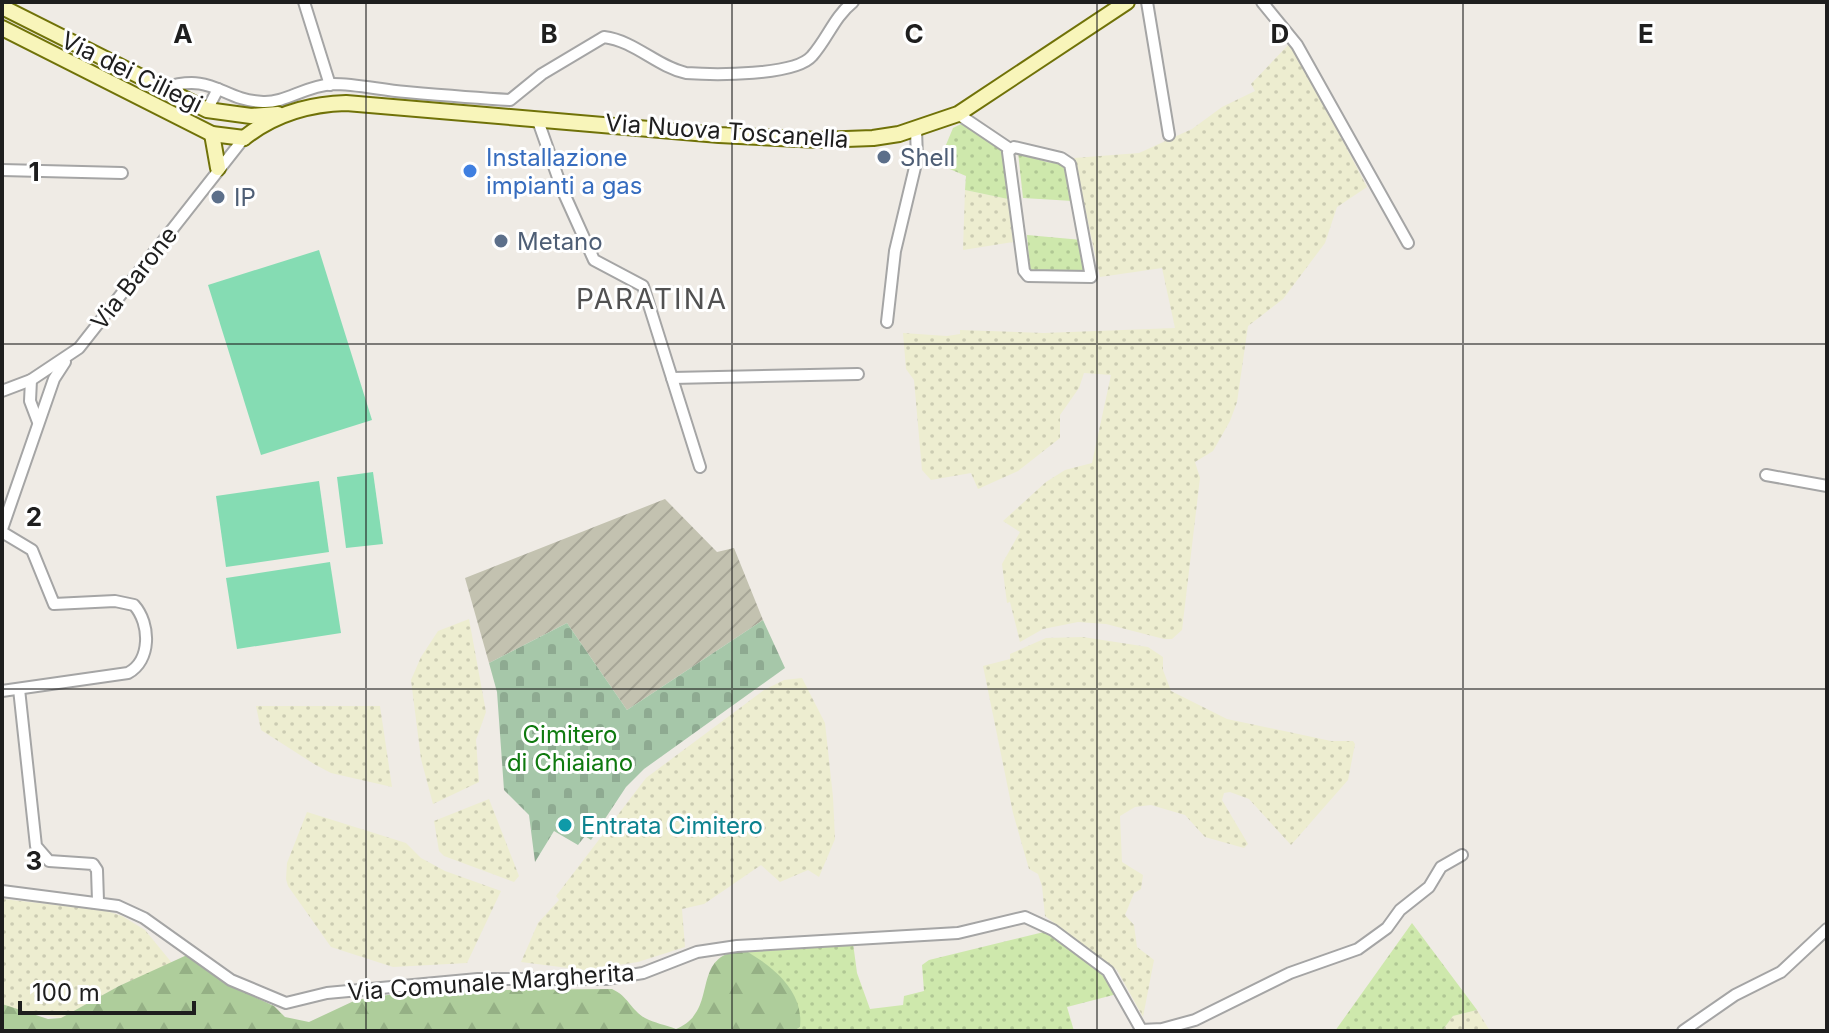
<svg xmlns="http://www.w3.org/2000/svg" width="1829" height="1033" font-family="Inter,sans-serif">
  <defs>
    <pattern id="construction-furrows" width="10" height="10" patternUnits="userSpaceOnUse" patternTransform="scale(2)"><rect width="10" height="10" fill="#c3c2b0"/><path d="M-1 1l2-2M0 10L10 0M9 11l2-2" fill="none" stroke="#a7a697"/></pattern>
    <pattern id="farmland-dots" width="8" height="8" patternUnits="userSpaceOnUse" patternTransform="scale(2)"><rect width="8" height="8" fill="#ededd0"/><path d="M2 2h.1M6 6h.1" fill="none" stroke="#cbcbb2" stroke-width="1.8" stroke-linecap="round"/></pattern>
    <pattern id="grass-dots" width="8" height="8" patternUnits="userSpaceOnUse" patternTransform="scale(2)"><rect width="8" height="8" fill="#cee8ac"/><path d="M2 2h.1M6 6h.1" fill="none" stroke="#b0c794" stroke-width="1.8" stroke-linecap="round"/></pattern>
    <pattern id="forest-firs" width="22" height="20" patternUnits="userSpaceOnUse" patternTransform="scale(2)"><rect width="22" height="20" fill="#aecd9b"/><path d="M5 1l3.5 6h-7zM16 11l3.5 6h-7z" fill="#95b085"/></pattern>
    <pattern id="cemetery-stones" width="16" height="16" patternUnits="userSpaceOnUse" patternTransform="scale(2)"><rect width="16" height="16" fill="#a6c7a9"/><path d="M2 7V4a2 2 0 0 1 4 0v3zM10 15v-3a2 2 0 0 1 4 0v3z" fill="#8eaa91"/></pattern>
  </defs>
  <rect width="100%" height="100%" fill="#efebe5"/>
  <path fill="url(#construction-furrows)" d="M665,499L717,552L734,548L763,620L627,710L567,623L489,663L465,578Z"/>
  <g fill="url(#farmland-dots)">
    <path d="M1291,42L1367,187L1337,207L1325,243L1283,299L1248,326L1237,402L1230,421L1213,451L1195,462L1200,478L1182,630L1172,639H1164L1106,624L1078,622L1043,629L1020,642L1010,602L1007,603L1002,564L1020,532L1003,521L1046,482L1065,470L1092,463L1111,375L1084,373L1079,388L1060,415V438L1018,471L978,489L971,473L931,480L922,470L914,380L906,369L903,333L947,336L960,334V330L1044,333L1175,328L1162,268L1100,277L1074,158L1139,153L1192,129L1222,107L1255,91L1251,84Z"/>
    <path d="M965,190L1008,199L1013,242L963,250Z"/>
    <path d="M469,619L486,712L476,740L479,782L433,804L421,759L411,680L421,657L438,631Z"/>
    <path d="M1083,637L1148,647L1163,657V670L1171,691L1227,719L1331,741H1353L1355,744L1348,780L1291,845L1249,799L1230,792L1224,793L1222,800L1248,844L1244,848L1205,837L1185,815L1151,805L1135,807L1120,816L1122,862L1143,875L1141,889L1134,893L1125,915L1134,925L1137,947L1154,960L1143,1017L1117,970L1045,916L1042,886L1038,874L1029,869L1013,813L983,666L1010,659V654L1046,638Z"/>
    <path d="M802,678L825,723L833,797L835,839L819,877L808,870L780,882L761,865L704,904L682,909L685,947L638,962L584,970L521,962L538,923L559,900L556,896L646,778L764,690L784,680Z"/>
    <path d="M380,706L392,787L331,773L314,764L261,730L256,706Z"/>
    <path d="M489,799L519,876L514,882L444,856L439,851L434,821Z"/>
    <path d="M307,812L406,843L421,858L445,871L501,891L467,963L393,967L331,947L288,886L286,879L287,863Z"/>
    <path d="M2,899L104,910L122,916L145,930L172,963L119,986L61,1018L11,1010L2,1005Z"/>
    <path d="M1477,1010L1490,1031H1442L1453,1016Z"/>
  </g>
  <g fill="url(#grass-dots)">
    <path d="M961,124L1003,149L1008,199L965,190L966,176L938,164L953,128Z"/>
    <path d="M1018,152L1046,162L1065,164L1073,201L1023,198Z"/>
    <path d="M1027,235L1082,240L1087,274L1030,270Z"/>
    <path d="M1412,923L1477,1010L1453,1016L1442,1031H1335Z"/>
    <path d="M1044,932C1070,940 1102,971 1117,994L1067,1007L1074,1031H794L800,1027C785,982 784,977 744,950L853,943L857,973L870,1009L903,1005L904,996L924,991L922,965L929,960Z"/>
  </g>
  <path fill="url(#forest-firs)" d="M744,950C773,966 804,991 800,1027L794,1031H2V1004L48,1019L61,1018L119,986L187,955L227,984L274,1006L285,1017L309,1022L356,1000L413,991L612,989C628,996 631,1010 645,1018C654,1023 666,1025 676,1029C722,1010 687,955 744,950Z"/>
  <path fill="url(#cemetery-stones)" d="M763,620L785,668L644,769L626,787L591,840L585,836L578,845L554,831L535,862L529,815L504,790L497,692L489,663L567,623L627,710Z"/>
  <g fill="#85dcb3">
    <path d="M319,250L372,420L261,455L208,285Z"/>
    <path d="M373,472L383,544L346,548L337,477Z"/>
    <path d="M319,481L329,552L226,567L216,496Z"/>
    <path d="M330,562L341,633L237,649L226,578Z"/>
  </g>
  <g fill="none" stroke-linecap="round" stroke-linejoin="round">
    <g stroke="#a5a5a5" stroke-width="14">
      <g id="street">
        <path d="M304,2L330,85"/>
        <path d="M1147,2L1169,135"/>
        <path d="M1262,2L1297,45L1408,243"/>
        <path d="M163,88C215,72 220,100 263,102C286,103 304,86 333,84C357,84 381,90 406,92C440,95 475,98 510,100L542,74L604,37C635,41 656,66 686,73C714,75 795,76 812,56C828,38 834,17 853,2"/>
        <path d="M207,110L218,89"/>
        <path d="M958,114L1010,149"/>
        <path d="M537,118L562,189L594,260L643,286L700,467"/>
        <path d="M1014,147L1061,158L1070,164L1091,277L1028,276L1024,271L1008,152Z"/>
        <path d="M2,170L122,173"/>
        <path d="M887,322L895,251L917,159L916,129"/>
        <path d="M672,378L858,374"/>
        <path d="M31,380L30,401L38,422"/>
        <path d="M2,391L31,380L79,348L244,138"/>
        <path d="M1766,475L1827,486"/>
        <path d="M2,529L54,379L65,362"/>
        <path d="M2,532L32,550L54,604L115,601L134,605C151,624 151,661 128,673L2,691"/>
        <path d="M19,689L36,846L49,861L93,864L97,870L98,901"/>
        <path d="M2,891L118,906L144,918L231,980L286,1003L327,993L478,979H606L643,973L697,952L737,946L958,933L1025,917L1053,930L1108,971L1142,1031"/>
        <path d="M1141,1030L1162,1029L1195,1020L1290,973L1358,949L1387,928L1400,910L1429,887L1441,867L1462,855"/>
        <path d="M1683,1031L1735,995L1781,972L1827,929"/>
      </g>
    </g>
    <g stroke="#707208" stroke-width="18">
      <g id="secondary">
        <path d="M2,7L207,110L251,116L278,114"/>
        <path d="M2,28L212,134L244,138"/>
        <path d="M212,134L218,168"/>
        <path d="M244,138C273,115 309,104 346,103L719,135L819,140L873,138L899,134L958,114L1127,2"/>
      </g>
    </g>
    <use href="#street" stroke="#fff" stroke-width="10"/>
    <use href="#secondary" stroke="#f8f5ba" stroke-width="14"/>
  </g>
  <path fill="none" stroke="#1e1e1e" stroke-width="2" stroke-opacity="0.55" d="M366,2V1031M732,2V1031M1097,2V1031M1463,2V1031M2,344H1827M2,689H1827"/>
  <g fill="#5c6f8a" stroke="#fff" stroke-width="3">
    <circle cx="884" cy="157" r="8"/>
    <circle cx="218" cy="197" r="8"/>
    <circle cx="501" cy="241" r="8"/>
  </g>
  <circle fill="#3f7fe0" stroke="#fff" stroke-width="3" cx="470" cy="171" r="8"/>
  <circle fill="#0f9aa8" stroke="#fff" stroke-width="3" cx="565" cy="825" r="8"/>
  <g text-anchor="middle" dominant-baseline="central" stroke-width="6" stroke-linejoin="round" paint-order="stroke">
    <g font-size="24" fill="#1e1e1e" stroke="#fff">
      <text transform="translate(132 72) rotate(26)">Via dei Ciliegi</text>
      <text transform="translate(727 131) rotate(4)">Via Nuova Toscanella</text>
      <text transform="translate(134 278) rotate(-52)">Via Barone</text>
      <text transform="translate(491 982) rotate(-4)">Via Comunale Margherita</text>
    </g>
    <g font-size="24" fill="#366cbe" stroke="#fff" text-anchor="start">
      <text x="486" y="157">Installazione<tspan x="486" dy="28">impianti a gas</tspan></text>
    </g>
    <g font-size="24" fill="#4e5e75" stroke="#fff" text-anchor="start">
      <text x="900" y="157">Shell</text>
      <text x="234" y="197">IP</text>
      <text x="517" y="241">Metano</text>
    </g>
    <g font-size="24" fill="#0f7a0f" stroke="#fff">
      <text x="570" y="734">Cimitero<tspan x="570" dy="28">di Chiaiano</tspan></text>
    </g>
    <g font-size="24" fill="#0d838f" stroke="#fff" text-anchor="start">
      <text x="581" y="825">Entrata Cimitero</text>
    </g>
    <g font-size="28" letter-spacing="2" fill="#515151" stroke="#fff">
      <text x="652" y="299">PARATINA</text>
    </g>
  </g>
  <g font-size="26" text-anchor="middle" font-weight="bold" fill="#1e1e1e" stroke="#fff" stroke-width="6" stroke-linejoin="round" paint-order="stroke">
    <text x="183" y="43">A</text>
    <text x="549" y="43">B</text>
    <text x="914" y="43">C</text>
    <text x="1280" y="43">D</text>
    <text x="1646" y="43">E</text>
    <text x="34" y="181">1</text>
    <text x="34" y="526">2</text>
    <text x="34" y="870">3</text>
  </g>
  <rect width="1829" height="1033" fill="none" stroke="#1e1e1e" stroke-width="8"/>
  <path d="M20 1001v12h174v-12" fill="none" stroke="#1e1e1e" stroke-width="4"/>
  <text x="32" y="1001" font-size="24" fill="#1e1e1e" stroke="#ffffff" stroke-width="6" paint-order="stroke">100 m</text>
</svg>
